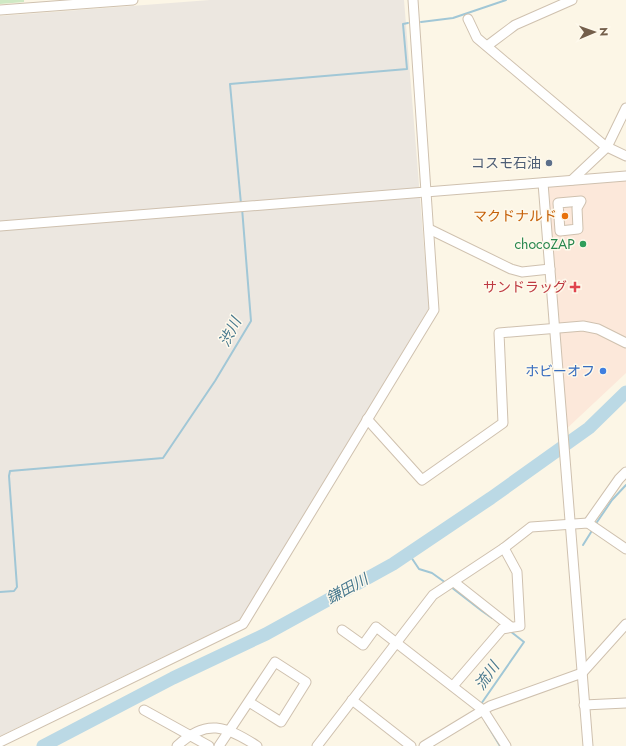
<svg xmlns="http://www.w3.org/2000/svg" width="626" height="746" font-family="Jost,'Noto Sans JP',sans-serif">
  <rect width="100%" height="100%" fill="#fcf6e6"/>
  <path fill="#fce8da" d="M626,176V373L563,432L543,183Z"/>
  <path fill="#ece7e0" d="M210,0H404L429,308L241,619L0,736V16Z"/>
  <path fill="#cfe9c4" d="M0,0H24V2L0,4Z"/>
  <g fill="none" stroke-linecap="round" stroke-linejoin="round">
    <g stroke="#a1c7d6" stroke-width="2">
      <path d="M421,22L453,18L506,0"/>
      <path d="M241,204L230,84L407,69L403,24L408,23"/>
      <path d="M595,525L612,500L626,485"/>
      <path d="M583,545L593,529"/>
      <path d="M409,554L419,569L432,573L446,583"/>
      <path d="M451,587L482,611L492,618"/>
      <path d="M0,592L14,591L17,587L9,476L10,471L163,458L215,381L251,321L242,208"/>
      <path d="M481,704L524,642L510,631"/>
      <path d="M485,721L500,746"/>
    </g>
    <path stroke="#bbd9e5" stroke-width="13" d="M43,746L173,678L266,634L393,564L491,498L589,428L626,392"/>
    <g stroke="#cfc1af" stroke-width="11">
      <g id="minor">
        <path d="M0,10L133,0"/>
        <path d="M468,19L477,38L605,146L626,156"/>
        <path d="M487,46L515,25L572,0"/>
        <path d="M572,180L607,147L626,108"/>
        <path d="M543,183L588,746"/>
        <path d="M581,201L577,208L578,229L560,231L558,203Z"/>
        <path d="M0,226L626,176"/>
        <path d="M429,229L511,269L522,272L550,269"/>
        <path d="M367,419L422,480L503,423L499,333L583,326L598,329L626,343"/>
        <path d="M588,523L619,479L626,472"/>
        <path d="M454,582L511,627"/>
        <path d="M342,630L363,645L376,627L483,710L506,746"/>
        <path d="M453,686L502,629L520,626L517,572L504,548"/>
        <path d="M352,700L411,746"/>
        <path d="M584,705L626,703"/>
        <path d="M144,710L209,746"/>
        <path d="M0,742L243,624L434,310L413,0"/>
        <path d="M177,746C206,718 226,726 257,746"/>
        <path d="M219,746L275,662L306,682L281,722L249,702"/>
        <path d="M317,746L433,595L504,548L531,527L588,523L626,549"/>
        <path d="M424,746L490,706L582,673L626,624"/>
      </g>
    </g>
    <use href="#minor" stroke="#fff" stroke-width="9"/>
  </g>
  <circle fill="#5c6f8a" stroke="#fef9ec" stroke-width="1.5" cx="549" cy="163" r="4"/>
  <circle fill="#e8710a" stroke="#fef9ec" stroke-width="1.5" cx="565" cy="216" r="4"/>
  <circle fill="#2e9e5b" stroke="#fef9ec" stroke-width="1.5" cx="583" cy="244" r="4"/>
  <path fill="#e0444e" stroke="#fef9ec" stroke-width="1.5" d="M573 281h4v4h4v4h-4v4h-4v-4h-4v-4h4z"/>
  <circle fill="#3f7fe0" stroke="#fef9ec" stroke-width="1.5" cx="603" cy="371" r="4"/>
  <g text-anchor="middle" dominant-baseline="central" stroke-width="3" stroke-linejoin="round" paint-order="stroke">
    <g font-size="14" fill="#4e5e75" stroke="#fef9ec" text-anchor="end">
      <text x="541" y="163">コスモ石油</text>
    </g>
    <g font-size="14" fill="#c56008" stroke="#fef9ec" text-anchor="end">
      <text x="557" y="216">マクドナルド</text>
    </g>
    <g font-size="14" fill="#27864d" stroke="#fef9ec" text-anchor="end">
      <text x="575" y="244">chocoZAP</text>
    </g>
    <g font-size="14" fill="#be3a42" stroke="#fef9ec" text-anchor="end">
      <text x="567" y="287">サンドラッグ</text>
    </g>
    <g font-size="14" fill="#366cbe" stroke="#fef9ec" text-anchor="end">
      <text x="595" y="371">ホビーオフ</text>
    </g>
    <g font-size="15" font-style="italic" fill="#49798e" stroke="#fef9ec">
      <text transform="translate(230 332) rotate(-63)">渋川</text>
      <text transform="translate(347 589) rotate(-29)">鎌田川</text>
      <text transform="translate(487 676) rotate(-55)">流川</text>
    </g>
  </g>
  <g transform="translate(594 32) rotate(88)" stroke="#fef9ec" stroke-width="3" paint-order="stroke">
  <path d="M0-3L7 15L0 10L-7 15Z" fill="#745f4b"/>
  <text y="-6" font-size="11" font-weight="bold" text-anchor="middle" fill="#745f4b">N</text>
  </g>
</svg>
